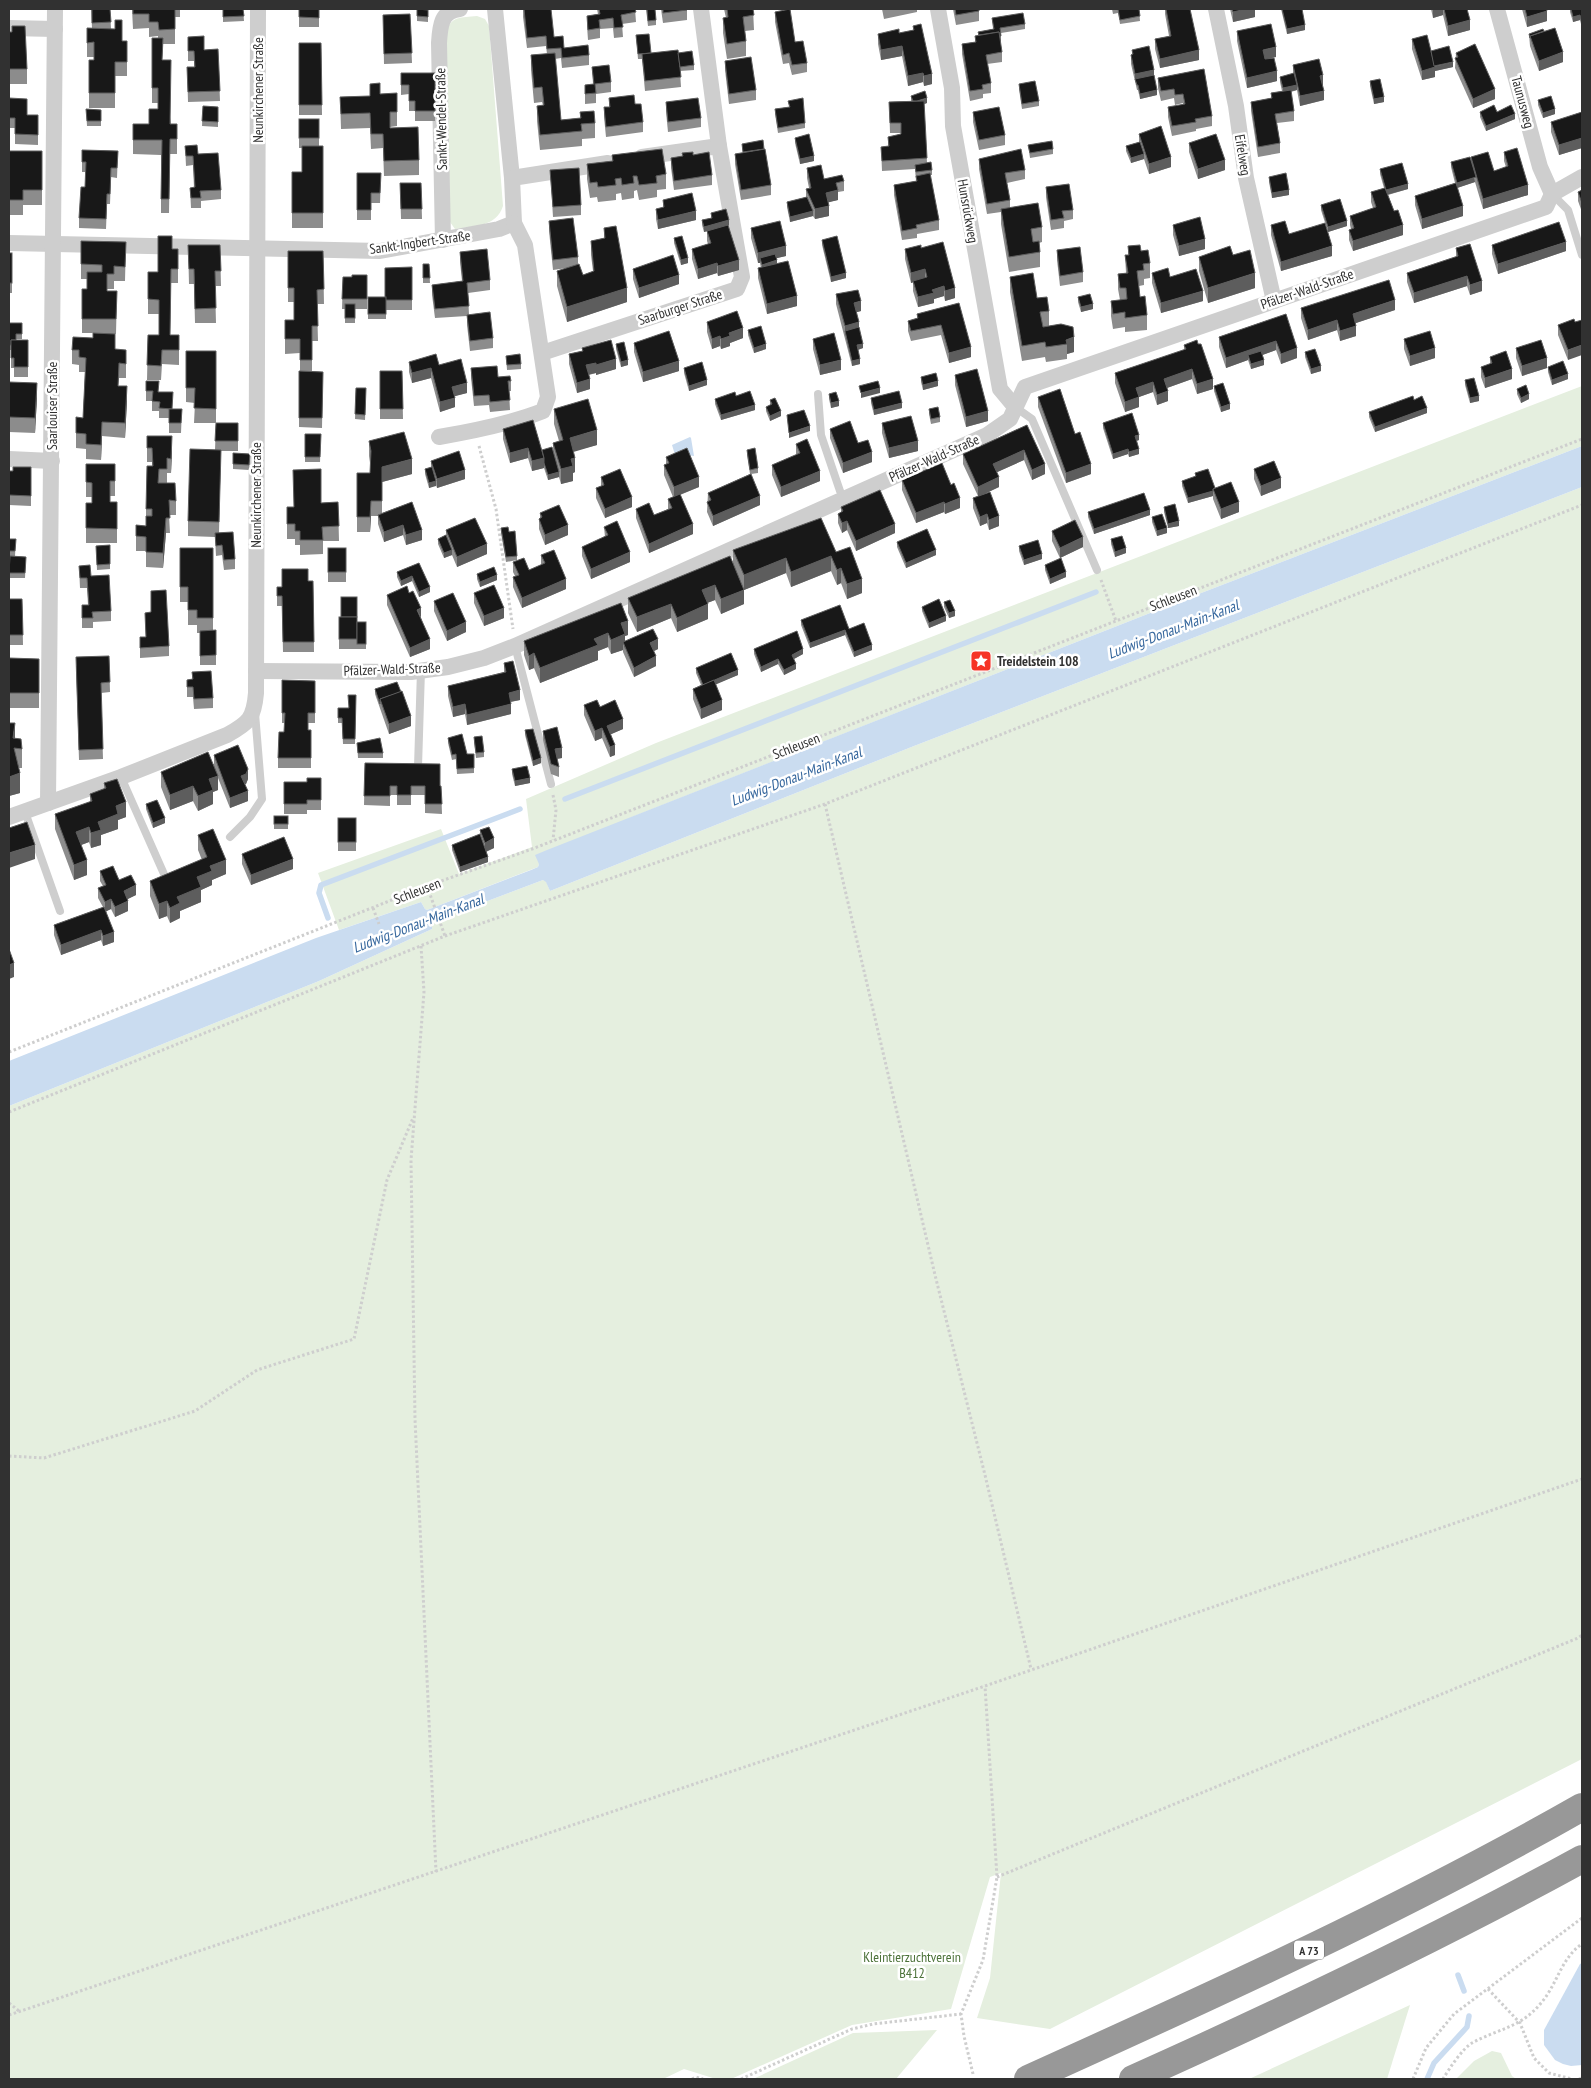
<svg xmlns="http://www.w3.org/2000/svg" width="1591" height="2088" font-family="'PT Sans Narrow',sans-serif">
  <rect width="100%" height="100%" fill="#fff"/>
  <g fill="#e5efdf">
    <path d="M477,16L485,19L489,26L503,206C496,227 475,226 455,229L450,222L446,33C451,15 461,18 477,16Z"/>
    <path d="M1582,386V446L1196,595L632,817L539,864L538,867L427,910L425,909L421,902L339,930L318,873L441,829L459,874L532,847L526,799L656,743Z"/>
    <path d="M1582,487V1759L1050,2029L977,2018L990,1978L1001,1873L990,1877L951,2009L852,2025L731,2079H716L684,2069L663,2079H9V1106L319,981L432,929V922L543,880L546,881L550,891L914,746Z"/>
    <path d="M1410,2005L1387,2079H1249Z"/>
    <path d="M937,2030L896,2079H753L853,2033Z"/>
    <path d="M1492,2051L1501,2053L1512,2076L1516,2079H1456L1474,2061Z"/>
  </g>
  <g fill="#cadcf0">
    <path d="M690,437L691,438L694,456L687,455L676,458L672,445Z"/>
    <path d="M1582,446V487L914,746L550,891L546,882L543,880L432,922V929L319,981L9,1106V1061L316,938L421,902L425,909L427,910L531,870L538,867L539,864L535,855L547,850L1196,595Z"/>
    <path d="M1582,1963V2065L1571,2066L1563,2064L1555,2060L1544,2045V2030L1580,1964Z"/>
  </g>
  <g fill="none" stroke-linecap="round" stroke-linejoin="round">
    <g stroke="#cadcf0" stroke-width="5.5">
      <path d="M565,799L1096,592"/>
      <path d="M328,918L319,893L321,885L520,809"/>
      <path d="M1458,1975L1464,1991"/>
      <path d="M1427,2079L1434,2063L1467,2027L1469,2016"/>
    </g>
    <g stroke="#cecece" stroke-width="3" stroke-dasharray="2.5 2.5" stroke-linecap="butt">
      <path d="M479,446L496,509L513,629"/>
      <path d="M1101,580L1116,621"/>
      <path d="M553,795L556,810L553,840"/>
      <path d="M825,804L935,1275L985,1475L1031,1669"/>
      <path d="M427,886L445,936"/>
      <path d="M373,908L379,924"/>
      <path d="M421,946L424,992L411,1160L415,1419L436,1872"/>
      <path d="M9,1052L427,886L532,849L1582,439"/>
      <path d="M9,1112L445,936L825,804L1582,505"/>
      <path d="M9,1456L44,1458L195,1411L257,1370L354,1339L387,1180L413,1118"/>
      <path d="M997,1877L1578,1638L1582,1635"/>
      <path d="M1488,1989L1520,2023L1534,2058L1549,2073L1572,2079"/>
      <path d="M9,2003L19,2011"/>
      <path d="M9,2015L985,1686L1582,1479"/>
      <path d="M973,2074L964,2036L961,2014L983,1960L997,1877L985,1686"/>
      <path d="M692,2079L696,2077L703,2079"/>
      <path d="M741,2079L852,2029L873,2024L961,2014"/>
      <path d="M1413,2079L1426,2048L1454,2014L1582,1918"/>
      <path d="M1443,2079C1449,2069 1462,2049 1472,2043C1497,2029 1521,2028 1541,2003C1557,1985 1561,1958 1582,1944"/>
      <path d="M1579,2079L1582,2078"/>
    </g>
    <g stroke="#cecece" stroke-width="8">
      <path d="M1552,194L1568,210L1582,255"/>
      <path d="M818,394L821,435L840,491L845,499"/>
      <path d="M1015,407L1032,419L1097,570"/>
      <path d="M515,646L551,784"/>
      <path d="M418,767L421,670"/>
      <path d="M121,777L164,874"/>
      <path d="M25,812L60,911"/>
      <path d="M230,837L250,817L262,799L255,713"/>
    </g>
    <g stroke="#cecece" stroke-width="16">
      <path d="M495,9L512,178"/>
      <path d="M938,9L952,88L953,126L1000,389L1015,407"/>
      <path d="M1216,9L1236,106L1246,178L1274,301"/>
      <path d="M1497,9L1540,167L1552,194"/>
      <path d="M9,28L55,29"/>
      <path d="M642,157L719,146"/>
      <path d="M443,240L439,43C440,26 441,11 460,9"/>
      <path d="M9,243L380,251L499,229L514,223L512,178L608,163"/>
      <path d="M542,353L737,289L742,277L719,146L701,9"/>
      <path d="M439,437C474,431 510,424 543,411L548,397L525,245L514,223"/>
      <path d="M9,459L52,461"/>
      <path d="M256,671L411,672L448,667L484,658L515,646L987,435L1010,419L1025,387L1546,207L1552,194L1582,177"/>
      <path d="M48,803L55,9"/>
      <path d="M9,817L121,777L227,735C249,723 254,718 256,693L258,9"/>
    </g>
    <g stroke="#989898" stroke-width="28">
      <path d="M1028,2079C1216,1994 1403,1909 1582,1807"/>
      <path d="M1133,2079C1285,2011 1436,1939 1582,1859"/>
    </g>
  </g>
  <g fill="#8c8c8c">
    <path d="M91,9H110L111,29L122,41H127V76H115V108H89V60H94V57H87V28H92Z"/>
    <path d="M132,9H180V17H175V44H163L162,60L171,124H177V154H170L169,213H161V155L133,154V124H149L158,109V103H152V88L158,38V36L149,37V28L133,29Z"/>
    <path d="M223,9H243L244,21L223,22Z"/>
    <rect x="299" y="9" width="20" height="18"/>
    <path d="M417,9L428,10V22L417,21Z"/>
    <path d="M523,9L554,37L564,48L589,55V65L562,68L561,58L555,59L561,120L580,118V112L595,123V138L582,139V146L540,150L537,121V106L543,105L542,102L534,103L531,70V55L547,54L546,46L527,48L523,17Z"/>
    <path d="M597,9H635L636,22L622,24L623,37L614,38L613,28L600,29V38L588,40L587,26V16L598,14Z"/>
    <path d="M646,9L656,20V25L648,26Z"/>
    <path d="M661,9H687V20L663,23Z"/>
    <path d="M724,9H753L754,30L745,31L746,41V56L727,59L723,33V18H726Z"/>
    <path d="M773,9H784L773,10Z"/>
    <path d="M882,9H917V12L884,19Z"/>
    <path d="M953,9H979V21L956,25Z"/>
    <path d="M1112,9H1139L1140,21L1120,24L1118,13L1113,14Z"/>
    <path d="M1165,9H1190L1199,60L1160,68L1155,49V39L1169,36L1165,14Z"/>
    <path d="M1230,9H1255V17L1233,22Z"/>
    <path d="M1281,9H1302L1305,30L1287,34Z"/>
    <path d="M1431,9H1467L1470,30L1448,36L1443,15L1433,18Z"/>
    <path d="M1522,9H1546L1547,21L1527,27Z"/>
    <path d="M1570,9H1582V28L1580,20L1573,22L1570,12Z"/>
    <path d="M775,12L807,63V72L792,75L789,63L783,64L775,22Z"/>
    <path d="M410,14L412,63L384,64L383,15Z"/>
    <path d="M992,18L1025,24V29L1001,33V41H1000L1002,52V62L987,64L991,83V93L983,94V98L970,101L962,54V44L975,42V36L978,35V32L993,29Z"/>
    <path d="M913,26L932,84L924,86L923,82L908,86L902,56L881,60L878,44V34L899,33L913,30Z"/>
    <path d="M1237,31L1276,57L1265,59L1277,81L1247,88L1237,41Z"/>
    <path d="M1544,31L1563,62L1539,71L1530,46L1529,34Z"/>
    <path d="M9,32L27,69V84H9Z"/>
    <path d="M636,35L651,53H678L694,65V70L680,71L681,87L645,91L642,59H638Z"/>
    <path d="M188,37L204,50L218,49L220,101L188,102L187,67H194V61H188Z"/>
    <path d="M1412,39L1431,51L1453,67L1435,71V77L1422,80L1412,49Z"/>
    <path d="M299,43H321L322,115H299Z"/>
    <path d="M1132,50L1154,75L1157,95L1140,99L1138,90H1137L1131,64V55L1132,54Z"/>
    <path d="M1456,53L1495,99L1473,108L1455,68Z"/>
    <path d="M725,61L756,90V100L729,104L725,70Z"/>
    <path d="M1293,65L1323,85H1322L1324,100L1300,106L1297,90L1291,92L1294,111V121L1277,123L1280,143V153L1258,157L1251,111V102L1271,98V93L1282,91L1280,82V77L1293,74Z"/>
    <path d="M592,67L611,82V92L596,94V103L585,104V85L593,84Z"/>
    <path d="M1204,69L1212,116V126L1196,129V131L1172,136L1168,117V107L1183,105V103L1175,105L1174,98L1161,101L1158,88V78Z"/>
    <path d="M401,73H435V121H415V111H409V94L401,95Z"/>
    <path d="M1370,81L1384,102L1374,104L1370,86Z"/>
    <path d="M1019,84L1039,101V106L1022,109L1019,89Z"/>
    <path d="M380,94L397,112V126L390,127V128L419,160V175L384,176L383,148L371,149L370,128L341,129L340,97L370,96Z"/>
    <path d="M911,96L927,103L924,104L927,163L932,170V175H930L939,220V230L917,234V238L902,240L894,195V185L916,181L915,169L882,171L881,147L888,146V137L901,134V133H890L889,102L911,101Z"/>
    <path d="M9,98L27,115H38V145L15,144V128H9Z"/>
    <path d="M609,98L635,104L643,122V132L606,137L604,117V107H609Z"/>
    <path d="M1538,100L1555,114L1543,118L1538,105Z"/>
    <path d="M788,101L805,123V128L778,133L775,114V109L789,107Z"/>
    <path d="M666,102L701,118V127L668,132L666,112Z"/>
    <path d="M203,106L218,107V127L202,126Z"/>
    <path d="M86,109L101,110V126H87Z"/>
    <path d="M973,112L1005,135V145L979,150L973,122Z"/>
    <path d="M1480,112H1497L1515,119L1486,131L1480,117Z"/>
    <path d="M1582,112V148L1559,155L1551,132V122Z"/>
    <path d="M299,119H319V146H323V228H292V172H302V148H299Z"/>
    <path d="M1139,134L1171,167L1149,174L1144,159L1131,163L1126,151V146L1139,142Z"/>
    <path d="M795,138L814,161L800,164L795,143Z"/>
    <path d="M1189,143L1225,170L1198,179L1189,152Z"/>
    <path d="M742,144L771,185V195L741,200L735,164V154L743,153Z"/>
    <path d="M1028,145L1053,149V154L1030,158Z"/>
    <path d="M185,146L198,154L221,190V199L201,201V208H191L190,188H194L193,165L186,166Z"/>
    <path d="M82,150L118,151L117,178L111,177L110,204H107L106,229L79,228V218L85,187V172H82Z"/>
    <path d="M9,151H42V205H23V215H9Z"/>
    <path d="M1504,152L1528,195L1483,209L1475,182L1457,188L1463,216L1422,229L1415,205V196L1455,183L1451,167V162H1471V157L1494,171L1506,167L1504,161Z"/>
    <path d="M682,153L693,155L712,175V185L674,190L671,168V158L682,156Z"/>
    <path d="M612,155L666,174V189L657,190V197L639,200L637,190L634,191V198L622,200L621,193L616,194V200L598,202L597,197L590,198L587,179V164L612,161Z"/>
    <path d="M979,159L1025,170V179L1007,183L1010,200V208L1042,227V242L1039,243L1040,252V267L1009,272L1001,224V212L987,214L979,169Z"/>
    <path d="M807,168L824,179L844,181V191L838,192V200L828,202L829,216L815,219L813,216L790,222L787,207V202L806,197V189L809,188L807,178Z"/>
    <path d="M1380,169L1408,189L1388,195L1403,235L1353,251L1349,240V230L1351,229L1350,225V216L1373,208L1371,202V192L1384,188L1380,174Z"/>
    <path d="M550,170L581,205V215L553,217Z"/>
    <path d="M357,173H381L380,203H371V220H357Z"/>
    <path d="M1269,177L1289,195L1272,198L1269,182Z"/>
    <path d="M400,183H421L422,219H401Z"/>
    <path d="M1046,187L1073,210V219L1064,221V228L1051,230L1046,197Z"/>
    <path d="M1582,190V212L1578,201V192Z"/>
    <path d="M663,200L696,220L658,229L656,219V209L663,208Z"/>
    <path d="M1321,205L1347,226L1328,232L1321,210Z"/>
    <path d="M711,213L729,225H728L739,270L718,276L717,273L698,279L692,259V249L708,244L707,241V231L704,232L702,225V220L711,218Z"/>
    <path d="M549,221L578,257V264L583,275L593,271L591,255V241L604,238V228L627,302L567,322L557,286V271L567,268L553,270L549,231Z"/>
    <path d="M1173,225L1205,249L1179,256L1173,235Z"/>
    <path d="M1271,225L1289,234L1332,256L1281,271L1271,235Z"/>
    <path d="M751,228L786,256L776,258L777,263L797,306L767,314L758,278V268H761L760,263H758L751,238Z"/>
    <path d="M674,238L688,263L681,265L674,243Z"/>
    <path d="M822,240L846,278L831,282L822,245Z"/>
    <path d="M81,241L126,242L125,281H114V289H107V291H117L116,334H99L115,349L126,364V378H119L118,386L127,401L125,438L102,436L101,460L86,459V449L76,448V433L83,418L85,372H79V365L72,364V350L93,338V333H82V289H87V279H81Z"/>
    <path d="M188,245H220L221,286H215L216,323H195L194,284H189Z"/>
    <path d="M1492,245L1566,251L1498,274L1492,254Z"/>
    <path d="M1128,246L1141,251L1150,263V278L1144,279V285L1139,286L1140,297L1147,315V330L1125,332V327L1113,329L1111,316V301L1120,300L1118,289V274L1126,273L1125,255H1128Z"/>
    <path d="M921,248L955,298L945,301L944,296L934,299V303L918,307L913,291V282L911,283L905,259V249Z"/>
    <path d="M1456,248L1482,291L1470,295L1467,286L1414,303L1407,282V273L1456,257Z"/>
    <path d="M172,249H178V283H171L170,335H179V365L162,364L161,380H147L148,335H159V314H148V272H158Z"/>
    <path d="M1057,250L1083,272V282L1060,286L1057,260Z"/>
    <path d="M288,251H323L324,304H317L318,341H312V371L323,372L322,428L299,427V371H300V353L285,354V320H294V302H288Z"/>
    <path d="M460,252L490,280V290L468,293L469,315L493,338V348L470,351L467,325V316L435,318L432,295V285L462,281L460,262Z"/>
    <rect x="9" y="253" width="3" height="40"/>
    <path d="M1199,257L1255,288L1208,303L1199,271Z"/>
    <path d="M423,264H429L430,283H423Z"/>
    <path d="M412,267V310H386V319H368V297H385Z"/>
    <path d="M633,269L679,284L639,298L633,279Z"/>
    <path d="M1152,273L1170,277L1203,301L1161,313L1152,283Z"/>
    <path d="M367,275V309H355V323H345V309H342L343,277H352Z"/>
    <path d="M1010,277L1049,311V326L1042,327H1043L1061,324L1074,352L1067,354V359L1046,362L1045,357L1022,361L1010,292Z"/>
    <path d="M836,294L861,311L856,312L863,348L858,350L860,364L852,366L836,304Z"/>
    <path d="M1078,297L1093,309L1081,312L1078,302Z"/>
    <path d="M959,303L971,357L949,363L941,335L911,341L908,331V321L917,318V314Z"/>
    <path d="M1301,308L1395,310L1356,323V336L1340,341L1337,330L1308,340L1301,318Z"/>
    <path d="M1286,314L1297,358L1281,364L1276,350L1262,355L1264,365L1251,369L1248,360L1226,368L1219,347V337Z"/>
    <path d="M707,322L743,338L730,343V346L721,349L720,346L712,349L707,332Z"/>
    <path d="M1575,322L1568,360L1558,335V325Z"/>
    <path d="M9,323H22V339H16V340H28V377H14V368H11V350H9Z"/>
    <path d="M748,330L766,349L754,353L748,335Z"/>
    <path d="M813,339L841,370L820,375L813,349Z"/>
    <path d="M1404,339L1435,358L1410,366L1404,349Z"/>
    <path d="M634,343L679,371L643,382L634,352Z"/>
    <path d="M616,344L628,365L621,367L616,349Z"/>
    <path d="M1184,345L1213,389L1197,394L1192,379L1167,388L1168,401L1157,405L1153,392L1139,397V407L1125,412L1115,383V373L1184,350Z"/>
    <path d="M582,348L616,369L596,375V373L589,375L590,389L577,393L569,364V354L582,351Z"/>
    <path d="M1516,348L1547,368L1522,376L1516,358Z"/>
    <path d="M186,351H216V423H238V451H221L219,533L235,559V569L224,570L222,555L216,556L215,537L188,536V521L215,450L216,423H194L195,403L186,402Z"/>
    <path d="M1305,352L1321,371L1311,374L1305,357Z"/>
    <path d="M506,356L521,364V369L507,370Z"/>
    <path d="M1490,357L1512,379L1485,388L1481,377V367L1490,364Z"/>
    <path d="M409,362L439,365L467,393L454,396L455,407L440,412L431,378L412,383L409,372Z"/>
    <path d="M1548,367L1568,379L1552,385L1548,372Z"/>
    <path d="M471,368L511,381V391H509L510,410L490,412L489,405L474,406L471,378Z"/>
    <path d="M684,368L707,385L689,391L684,373Z"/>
    <path d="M380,371H402L403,419H380Z"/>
    <path d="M955,375L988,421L966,427L955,385Z"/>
    <path d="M921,377L938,386L923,390L921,382Z"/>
    <path d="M1465,380L1479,401L1470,403L1465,385Z"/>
    <path d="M146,381L159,392L172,409H182L181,433H169V418H159V411H152V401H146Z"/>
    <path d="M9,382L37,398L35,433L9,432Z"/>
    <path d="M1214,386L1230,409L1221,412L1214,391Z"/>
    <path d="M356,388H366L365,420L355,419Z"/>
    <path d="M1517,389L1529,399L1521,403L1517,394Z"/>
    <path d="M829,394L839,406L831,408L829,399Z"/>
    <path d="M736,396L755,410L721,420L715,404V399Z"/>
    <path d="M1038,397L1075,434L1091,474L1066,483L1038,407Z"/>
    <path d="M871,398L902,408L874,415L871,403Z"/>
    <path d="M770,400L781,416L770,421L766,411V407L770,405Z"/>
    <path d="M1414,400L1427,413L1375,432L1369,417V412Z"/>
    <path d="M554,409L597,445L573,451L575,472L573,473V481L561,484L559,477L548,480L544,468L532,471L528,458L510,463L503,439V429L542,450L553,452V443L559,441L554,424Z"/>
    <path d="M929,409L940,417V422L931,424L929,414Z"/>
    <path d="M882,423L918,451L889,458L882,433Z"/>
    <path d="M1103,423L1139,440L1137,441L1139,454L1129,457L1128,454L1113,459L1103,428Z"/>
    <path d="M1027,425L1045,474L1032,480L1024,460L997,472L999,487L982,495L999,526L989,530L987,523L980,526L973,508V498L978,496L963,464V454Z"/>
    <path d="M830,429L858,443L872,462L843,473L830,438Z"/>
    <path d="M305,434H321L320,462H305Z"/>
    <path d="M147,436L172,451L171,473H167V483L176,501V515H169L170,533H166L163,568L146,567V551H136V525L146,526V509L152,466V462H147Z"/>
    <path d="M369,441L412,474L382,482V513L412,502L422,540L406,545L403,535L384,542L378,524V516H371L370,532H357V473H370V463L369,456Z"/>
    <path d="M796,444L820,481L781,497L772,475V465L796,455Z"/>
    <path d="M747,450L758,468V473L751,474L760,505L713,526L707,512L708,493L750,474L747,455Z"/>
    <path d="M233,453L250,454L249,470L233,469Z"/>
    <path d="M666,457L699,487L680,495L693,534L649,553L636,518V509L654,515L668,509V499L673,497L664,475V465L666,464Z"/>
    <path d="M431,461L465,479L437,488L436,485L429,488L425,474V469L431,467Z"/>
    <path d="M86,464H115V496H110V502H117V543H86V503H92V497H86Z"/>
    <path d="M31,467V506L9,505V471H13Z"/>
    <path d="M1254,469L1281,488L1261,496L1254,479Z"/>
    <path d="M1195,473L1215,488L1239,512L1221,519L1213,499V496L1188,503L1182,486V481L1195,477Z"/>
    <path d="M601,477L632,507L605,518L596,498V488L601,486Z"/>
    <path d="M902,480L960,508L945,514L944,512L916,523L902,490Z"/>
    <path d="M338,502L339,541H323V554L300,555V545H295V539H287V507H293L321,503Z"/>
    <path d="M841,507L895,533L856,551L847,530L842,533L838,523V514L841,512Z"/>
    <path d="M1164,507L1179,526L1168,528L1164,512Z"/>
    <path d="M1088,512L1150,515L1094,534L1088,517Z"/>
    <path d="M540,513L568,535L545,545L539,529V519L540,518Z"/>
    <path d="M1152,517L1167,533L1157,536L1152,522Z"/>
    <path d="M604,527L630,562L591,579L582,556V547L605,537Z"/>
    <path d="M501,528L509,532L517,556V560L506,562L501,533Z"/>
    <path d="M446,530L487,554L457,567L452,555L444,558L438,544V539L446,535Z"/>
    <path d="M1052,531L1083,547L1060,558L1052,541Z"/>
    <path d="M9,539H16L15,556L26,557L25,578H9Z"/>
    <path d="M1111,539L1126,553L1115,557L1111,544Z"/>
    <path d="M897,542L936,555L906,568L897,547Z"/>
    <path d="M110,545V569L97,570L96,546Z"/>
    <path d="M1019,546L1042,559L1024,565L1019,551Z"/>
    <path d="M180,548H213V630L216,655V665H200V633H197V625H188V602H180Z"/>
    <path d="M346,548V582H328V572Z"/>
    <path d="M733,550L836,552L862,593L847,599L841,583L837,585L831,571L791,587L786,573L744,590L733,565L744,604L721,614L715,600L707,603L708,619L677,632L671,618L637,632L628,613V598L733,565Z"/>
    <path d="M541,555L566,589L522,608L513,587V577L515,576L513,572V562L529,570L541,565Z"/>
    <path d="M419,563L430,592L419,597L412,581L401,586L397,577V572Z"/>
    <path d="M1045,565L1066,577L1050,584L1045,570Z"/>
    <path d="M79,566L91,576L111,611V621L93,622V628H82V605H88L87,588H80Z"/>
    <path d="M477,574L497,580L480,587L477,579Z"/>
    <path d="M308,581H313L314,652H283L282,606H277V587H282Z"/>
    <path d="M151,591L169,646V656L140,658V637H146L145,613L151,612Z"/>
    <path d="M474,593L504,618L484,626L474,603Z"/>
    <path d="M387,595L421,618L430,649L410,657L387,605Z"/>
    <path d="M9,599H22L23,645H9Z"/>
    <path d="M434,601L466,632L447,641L434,611Z"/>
    <path d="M944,602L955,616L949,618L944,607Z"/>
    <path d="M621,603L628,635L625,636V641L658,649L654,651L656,666L634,677L623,652V650L611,654L608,647L598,651V660L540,683L534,668L529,670L524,655V641Z"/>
    <path d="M922,607L946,621L929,628L922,611Z"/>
    <path d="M339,617L357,622H366V649H357V647V649H339Z"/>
    <path d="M801,620L849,629L872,650L854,657L845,635L810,648L801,625Z"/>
    <path d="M754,649L803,654L794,659L796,669L784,675L778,664L761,672L754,654Z"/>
    <path d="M109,656L110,692L101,693L103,759L79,760L76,666Z"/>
    <path d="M9,658L39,659V708H9Z"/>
    <path d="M504,663L520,700L511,702V714L467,725L465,714L453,717L448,696V686L504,672Z"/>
    <path d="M696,668L738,675L715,684L722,710L701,719L693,699V689L701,685L696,673Z"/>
    <path d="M192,672L213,698V708L194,709L193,697H187V680L192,679Z"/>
    <path d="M282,680L315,681V723H308V730H311V768H278V758L284,732L285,723H282Z"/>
    <path d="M375,689L411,726L389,734L375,694Z"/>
    <path d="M356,695L355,744H343L342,723H338V708H348Z"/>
    <path d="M584,705L600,707L623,729L611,734L615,755L610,757L602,738L595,741L584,715Z"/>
    <path d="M525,730L541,763L533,766L525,735Z"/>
    <path d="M543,731L562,758L557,759L559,767V777L551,774L543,740Z"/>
    <path d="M474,737L484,752V757L476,758L474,742Z"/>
    <path d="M448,738L467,754H474V773L457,774L456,759L452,760L448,743Z"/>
    <path d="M15,739L22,749V768H18L20,793L9,796Z"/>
    <path d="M357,743L383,753V758H358Z"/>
    <path d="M214,755L248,779L246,784H245L248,801L230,808L218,778V790L213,792V804L198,811L193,801L170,810L161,787V772L214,764Z"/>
    <path d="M365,763L441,786L442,814L425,813V795H411V805H397V795H390V806L364,805Z"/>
    <path d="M512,769L530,783L515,786L512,774Z"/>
    <path d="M321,778V810H307V814H284V782H307Z"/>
    <path d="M104,783L126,817L118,820V829L101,835V845L91,848L89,842L81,845L87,875L74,880L55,829V814L90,802V794L104,789Z"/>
    <path d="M146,804L165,823L153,828L146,809Z"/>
    <rect x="274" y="816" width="14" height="13"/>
    <rect x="338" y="818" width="18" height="33"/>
    <path d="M480,830L494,848L486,852L488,862L460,872L452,850V845L480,835Z"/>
    <path d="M198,835L226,874L212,880V885L201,890V902L180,911V918L170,923L167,916L159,919L150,896V881L202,860L198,850Z"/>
    <path d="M242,854L293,869L251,885L242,864Z"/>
    <path d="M100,871L119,880L136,895L127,899L128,911L115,917L111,909L106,911L114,942L103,946L101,940L61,955L54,935V925L103,907L98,898V888L103,886L100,881Z"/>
  </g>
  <g fill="#5d5d5d">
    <path d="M1246,9H1255V17L1233,22V12Z"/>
    <path d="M1433,9H1443V15L1433,18Z"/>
    <path d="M1547,11V21L1527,27V17Z"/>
    <path d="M1580,15V20L1573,22V17Z"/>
    <path d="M1470,20V30L1448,36V26Z"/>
    <path d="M1305,25V30L1287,34V29Z"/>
    <path d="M902,46V56L881,60V50Z"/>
    <path d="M1276,47V57L1263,60V50Z"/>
    <path d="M1199,50V60L1160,68V59Z"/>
    <path d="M1563,52V62L1539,71V61Z"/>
    <path d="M1453,62V67L1435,71V77L1422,80V71L1433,67Z"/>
    <path d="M1154,70V80L1135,79V74Z"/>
    <path d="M1277,71V81L1247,88V78Z"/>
    <path d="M923,73V82L908,86V76Z"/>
    <path d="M932,74V84L924,86V76Z"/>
    <path d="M1323,75V85L1320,86V76Z"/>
    <path d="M1297,85V90L1283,93V88Z"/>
    <path d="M1495,89V99L1473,108V99Z"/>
    <path d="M1157,90V95L1140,99V94Z"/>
    <path d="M1324,91V100L1300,106V96Z"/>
    <path d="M1384,97V102L1374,104V99Z"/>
    <path d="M927,98V103L913,108V103Z"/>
    <path d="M1555,109V114L1543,118V113Z"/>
    <path d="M1515,114V119L1486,131V126Z"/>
    <path d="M1582,138V148L1559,155V145Z"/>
    <path d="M1144,154V159L1131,163V158Z"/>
    <path d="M814,156V161L800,164V159Z"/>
    <path d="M1171,157V167L1149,174V164Z"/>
    <path d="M1225,160V170L1198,179V169Z"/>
    <path d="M1474,178L1475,182L1457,188V183Z"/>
    <path d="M1408,184V189L1386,195V190Z"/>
    <path d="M1528,185V195L1483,209V199Z"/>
    <path d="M838,190V200L826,203V193Z"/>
    <path d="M1289,190V195L1272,198V193Z"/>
    <path d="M829,206V216L815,219V209Z"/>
    <path d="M1463,206V216L1422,229V219Z"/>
    <path d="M696,211V220L658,229V220Z"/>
    <path d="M813,211V216L790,222V217Z"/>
    <path d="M729,220V225L704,232V227Z"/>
    <path d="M1347,221V226L1328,232V227Z"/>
    <path d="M1403,225V235L1353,251V241Z"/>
    <path d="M1205,239V249L1179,256V246Z"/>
    <path d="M1566,242V251L1498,274V264Z"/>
    <path d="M786,246V256L761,262L760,258V263H758V253Z"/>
    <path d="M1332,246V256L1281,271V262Z"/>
    <path d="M688,258V263L681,265V260Z"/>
    <path d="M739,260V270L718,276V266Z"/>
    <path d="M777,260V265L762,269V265Z"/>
    <path d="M717,263V273L698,279V269Z"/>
    <path d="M925,269V279L911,283V273Z"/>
    <path d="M846,273V278L831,282V277Z"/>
    <path d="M1255,273V288L1208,303V288Z"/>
    <path d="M679,275V284L639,298V288Z"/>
    <path d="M1467,276V286L1414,303V293Z"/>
    <path d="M1482,281V291L1470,295V285Z"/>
    <path d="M944,286V296L934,299V303L918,307V297L932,290Z"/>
    <path d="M627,288V302L567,322V307Z"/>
    <path d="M955,288V298L945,301V291Z"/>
    <path d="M1203,291V301L1161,313V303Z"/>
    <path d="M797,296V306L767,314V304Z"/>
    <path d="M1395,300V310L1353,324V314Z"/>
    <path d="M861,301V311L854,313V303Z"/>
    <path d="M1093,304V309L1081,312V307Z"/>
    <path d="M1337,320V330L1308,340V330Z"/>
    <path d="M859,322V332L845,331V326Z"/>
    <path d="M1356,326V336L1340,341V331Z"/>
    <path d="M743,328V338L730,343V346L721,349V339L729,333Z"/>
    <path d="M720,336V346L712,349V339Z"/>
    <path d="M1074,337V352L1067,354V344L1066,340Z"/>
    <path d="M1276,341V350L1249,360L1248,355V360L1226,368V358Z"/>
    <path d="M766,344V349L754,353V348Z"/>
    <path d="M863,344V348L857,350V345Z"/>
    <path d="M1582,345V355L1568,360V350Z"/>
    <path d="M971,347V357L949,363V353Z"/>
    <path d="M1297,348V358L1281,364V354Z"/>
    <path d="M1435,348V358L1410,366V356Z"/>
    <path d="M1547,358V368L1522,376V366Z"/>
    <path d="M616,359V369L596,375V365Z"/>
    <path d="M860,359V364L852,366V361Z"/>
    <path d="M628,360V365L621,367V362Z"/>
    <path d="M841,360V370L820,375V365Z"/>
    <path d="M1264,360V365L1251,369V364Z"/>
    <path d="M679,361V371L643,382V372Z"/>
    <path d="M596,363V373L586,375V365Z"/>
    <path d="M1321,366V371L1311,374V369Z"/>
    <path d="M431,368V378L412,383V373Z"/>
    <path d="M1192,369V379L1164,389V379Z"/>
    <path d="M1512,369V379L1485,388V378Z"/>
    <path d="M1568,374V379L1552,385V380Z"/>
    <path d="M590,379V389L577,393V383Z"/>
    <path d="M1213,379V389L1197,394V384Z"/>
    <path d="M707,380V385L689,391V386Z"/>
    <path d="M938,381V386L923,390V385Z"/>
    <path d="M1153,382V392L1139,397V407L1125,412V402L1136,388Z"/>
    <path d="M37,383V398L35,433V418Z"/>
    <path d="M467,383V393L452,397V387Z"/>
    <path d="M127,386V401L125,438V423Z"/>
    <path d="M880,388V393L861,398V393Z"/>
    <path d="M1168,391V401L1157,405V395Z"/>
    <path d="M1529,394V399L1521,403V398Z"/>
    <path d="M1479,396V401L1470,403V398Z"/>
    <path d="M455,398V407L440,412V402Z"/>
    <path d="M839,401V406L831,408V403Z"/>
    <path d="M902,403V408L874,415V410Z"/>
    <path d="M1230,404V409L1221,412V407Z"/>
    <path d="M755,405V410L721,420V415Z"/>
    <path d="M1427,408V413L1375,432V427Z"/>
    <path d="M781,411V416L770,421V416Z"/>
    <path d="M988,411V421L966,427V417Z"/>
    <path d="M102,422V436L101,460V445Z"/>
    <path d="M810,426V431L789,438V433Z"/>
    <path d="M597,430V445L570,453V438Z"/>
    <path d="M1139,435V440L1135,441V436Z"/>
    <path d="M172,436V451L171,473V459Z"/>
    <path d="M918,441V451L889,458V448Z"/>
    <path d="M528,448V458L510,463V453Z"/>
    <path d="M1128,449V454L1113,459V454Z"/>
    <path d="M1139,449V454L1129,457V452Z"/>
    <path d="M1024,450V460L993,474V464Z"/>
    <path d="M872,452V462L843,473V463Z"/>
    <path d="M544,458V468L532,471V461Z"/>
    <path d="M575,458V472L573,473V481L561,484V469L571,459Z"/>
    <path d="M412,459V474L382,482V467Z"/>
    <path d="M1045,464V474L1032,480V470Z"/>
    <path d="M1091,464V474L1066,483V473Z"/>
    <path d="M465,470V479L437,488V479Z"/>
    <path d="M820,471V481L781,497V487Z"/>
    <path d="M559,472V477L548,480V475Z"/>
    <path d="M699,477V487L674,497V487Z"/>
    <path d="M999,477V487L978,497V487Z"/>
    <path d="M1281,478V488L1261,496V486Z"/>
    <path d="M436,481V486L429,488V483Z"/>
    <path d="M1213,491V496L1188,503V498Z"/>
    <path d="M760,496V505L713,526V516Z"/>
    <path d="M632,497V507L605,518V509Z"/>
    <path d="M960,498V508L945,514V504Z"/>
    <path d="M371,501V516L370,532V517Z"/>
    <path d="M944,502V512L916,523V513Z"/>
    <path d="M1239,502V512L1221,519V509Z"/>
    <path d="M1150,510V515L1094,534V529Z"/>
    <path d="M987,514V523L980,526V517Z"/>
    <path d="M999,516V526L989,530V520Z"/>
    <path d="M166,518V533L163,568V553Z"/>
    <path d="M847,521V530L842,533V523Z"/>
    <path d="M1179,521V526L1168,528V524Z"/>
    <path d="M693,524V534L649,553V544Z"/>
    <path d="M895,524V533L856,551V541Z"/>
    <path d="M403,525V535L384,542V532Z"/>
    <path d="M568,525V535L545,545V535Z"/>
    <path d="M1167,528V533L1157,536V531Z"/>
    <path d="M422,530V540L406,545V535Z"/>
    <path d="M1083,537V547L1060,558V548Z"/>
    <path d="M487,544V554L457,567V557Z"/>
    <path d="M1126,548V553L1115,557V552Z"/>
    <path d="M452,550V555L444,558V553Z"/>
    <path d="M936,550V555L906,568V563Z"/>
    <path d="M630,552V562L591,579V569Z"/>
    <path d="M1042,554V559L1024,565V560Z"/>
    <path d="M831,556V571L791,587V572Z"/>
    <path d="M786,558V573L744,590V575Z"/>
    <path d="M841,568V583L837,585V570Z"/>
    <path d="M1066,572V577L1050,584V579Z"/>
    <path d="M497,575V580L480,587V582Z"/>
    <path d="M412,576V581L401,586V581Z"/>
    <path d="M566,579V589L522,608V598Z"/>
    <path d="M862,579V593L847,599V584Z"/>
    <path d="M715,585V600L702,605V590Z"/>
    <path d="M430,587V592L419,597V592Z"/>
    <path d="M744,590V604L721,614V599Z"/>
    <path d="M671,604V618L637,632V617Z"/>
    <path d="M708,604V619L677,632V618Z"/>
    <path d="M421,608V618L417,610Z"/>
    <path d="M504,608V618L484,626V616Z"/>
    <path d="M955,611V616L949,618V613Z"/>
    <path d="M946,616V621L929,628V623Z"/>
    <path d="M628,621V635L625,636V649L623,642V650L611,654V640L621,623Z"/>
    <path d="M466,622V632L447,641V631Z"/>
    <path d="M845,630V635L810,648V643Z"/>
    <path d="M608,633V647L598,651V660L540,683V668L594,639Z"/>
    <path d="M430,639V649L410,657V648Z"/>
    <path d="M658,639V649L650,653V643Z"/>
    <path d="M872,645V650L854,657V652Z"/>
    <path d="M803,649V654L792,660V655Z"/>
    <path d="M534,653V668L529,670V656Z"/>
    <path d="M656,656V666L634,677V668Z"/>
    <path d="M778,659V664L761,672V667Z"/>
    <path d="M796,664V669L784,675V670Z"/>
    <path d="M738,670V675L703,690V685Z"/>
    <path d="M520,690V700L509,702V693Z"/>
    <path d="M722,700V710L701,719V709Z"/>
    <path d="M465,704V714L453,717V707Z"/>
    <path d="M511,704V714L467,725V715Z"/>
    <path d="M411,716V726L389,734V724Z"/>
    <path d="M623,719V729L607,736V726Z"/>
    <path d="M15,723V743L13,738Z"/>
    <path d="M602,728V738L595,741V731Z"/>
    <path d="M615,745V755L610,757V747Z"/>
    <path d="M562,748V758L555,759V749Z"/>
    <path d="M541,758V763L533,766V761Z"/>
    <path d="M248,769V779L246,784L241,786V776Z"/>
    <path d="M20,773V793L9,796V777Z"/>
    <path d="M218,776V790L213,792V804L198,811V796L209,779Z"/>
    <path d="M530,778V783L515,786V781Z"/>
    <path d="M193,786V801L170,810V795Z"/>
    <path d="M248,791V801L230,808V798Z"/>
    <path d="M126,802V817L118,820V829L101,835V845L91,848V833L98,822L116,806Z"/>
    <path d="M165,818V823L153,828V823Z"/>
    <path d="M89,827V842L76,847V832Z"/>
    <path d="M494,838V848L485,852V843Z"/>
    <path d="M35,845V859L9,868V853Z"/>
    <path d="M488,857V862L460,872V867Z"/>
    <path d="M293,859V869L251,885V875Z"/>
    <path d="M87,860V875L74,880V865Z"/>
    <path d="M226,860V874L212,880V885L201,890V902L180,911V918L170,923V908L177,897L197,877L210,866Z"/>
    <path d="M136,885V895L124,901V891Z"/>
    <path d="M111,899V909L105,912V902Z"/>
    <path d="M128,901V911L115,917V907Z"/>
    <path d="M167,901V916L159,919V904Z"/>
    <path d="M101,930V940L61,955V945Z"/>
    <path d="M114,932V942L103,946V936Z"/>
    <path d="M14,963V977L9,979V965Z"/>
  </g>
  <g fill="#181818" stroke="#5d5d5d">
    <path d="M92,9H110L111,22L92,23Z"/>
    <path d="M133,9H175V29L159,30L158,22H149V14H133Z"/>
    <path d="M223,9H243L244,16L223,17Z"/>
    <path d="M299,9H319V18L299,17Z"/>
    <path d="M417,9L428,10V17L417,16Z"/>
    <path d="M524,9H551L554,37L563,36L564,48L588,45L589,55L562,58L561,48L547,49L546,36L527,38Z"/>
    <path d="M599,9H635L636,12L621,15L623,27L614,28L613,18L599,20L600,28L588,30L587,16L600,14Z"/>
    <path d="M647,9H655L656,20L648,21Z"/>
    <path d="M663,9H687V10L663,13Z"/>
    <path d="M727,9H753L754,15L743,17L746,41L727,44L723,18L728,17Z"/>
    <path d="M790,9L795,42L803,41L807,63L792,65L789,53L783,55L775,12Z"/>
    <path d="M955,9H979V11L956,15Z"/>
    <path d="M1118,9H1139L1140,16L1120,20Z"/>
    <path d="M1166,9H1190L1199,50L1160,59L1155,39L1171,36Z"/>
    <path d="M1232,9H1246L1233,12Z"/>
    <path d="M1282,9H1302L1305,25L1287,29Z"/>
    <path d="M1444,9H1467L1470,20L1448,26Z"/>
    <path d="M1525,9H1546L1547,11L1527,17Z"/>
    <path d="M1571,9H1582V24L1580,15L1573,17Z"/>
    <path d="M1023,13L1025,24L1000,28L1001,36H1000L999,32L979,35L978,32L994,29L992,18Z"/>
    <path d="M410,14L412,53L384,54L383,15Z"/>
    <path d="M115,20H122V41H127V62H115V93H89V60H94V42L87,43V28L115,29Z"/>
    <path d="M921,24L932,74L924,76L923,73L908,76L902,46L881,50L878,34L899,29V33L914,30L913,26Z"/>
    <path d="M1271,24L1276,47L1263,50L1265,59L1274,58L1277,71L1247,78L1237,31Z"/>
    <path d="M12,26H25L27,69H9V32H12Z"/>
    <path d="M1555,28L1563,52L1539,61L1530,36Z"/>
    <path d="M1543,29L1544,31L1530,36V38L1529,34Z"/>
    <path d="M999,32L1002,52L986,55L991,83L982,85L983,89L970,91L962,44L976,42L975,36Z"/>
    <path d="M649,34L651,53L638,54L636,35Z"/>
    <path d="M1427,35L1435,67L1422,71L1412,39Z"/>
    <path d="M204,36V50L218,49L220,91L188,92L187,67H195L194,51H188V37Z"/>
    <path d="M152,38H163L162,60H171L170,124H177V139H170L169,199H161L162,140H133V124H149V109H158V88H152Z"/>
    <path d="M299,43H321L322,105H299Z"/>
    <path d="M1475,44L1495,89L1473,99L1455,58L1458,57L1456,53Z"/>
    <path d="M1149,46L1154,70L1135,74L1131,55L1133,54L1132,50Z"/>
    <path d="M1449,46L1453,62L1434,66L1431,51Z"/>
    <path d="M678,50L681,77L645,81L642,54Z"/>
    <path d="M692,51L694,65L680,67L678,53Z"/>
    <path d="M555,53L561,120L581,118L580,112L594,111L595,123L581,124L582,131L540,135L537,106L544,105L542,87L534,88L531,55Z"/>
    <path d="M751,57L756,90L729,94L725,61Z"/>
    <path d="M1319,59L1323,75L1320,76L1324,91L1300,96L1293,65Z"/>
    <path d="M609,65L611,82L595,84L596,93L585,94V85L594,84L592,67Z"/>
    <path d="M1204,69L1212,116L1195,119L1196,122L1172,126L1168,107L1185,104L1183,94L1175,95L1174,89L1161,91L1158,78Z"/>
    <path d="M401,73H435V111H415V101H409V85H401Z"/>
    <path d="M1294,73L1297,85L1283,88L1280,77Z"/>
    <path d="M1154,75L1157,90L1140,94L1138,85H1137L1135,79Z"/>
    <path d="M1380,79L1384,97L1374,99L1370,81Z"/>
    <path d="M1035,81L1039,101L1022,104L1019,84Z"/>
    <path d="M380,83V94L397,93V112H390V128L418,127L419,160L384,161L383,134H371L370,113L341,114L340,97L370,96V84Z"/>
    <path d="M1291,90L1294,111L1275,114L1280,143L1258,147L1251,102L1272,98L1271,93Z"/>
    <path d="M925,91L927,98L917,101H913L911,96Z"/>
    <path d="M634,95L635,104H641L643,122L606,127L604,107H610L609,98Z"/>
    <path d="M1551,96L1555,109L1543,113L1538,100Z"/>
    <path d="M9,98L27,99V115H38V135L15,134V118H9Z"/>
    <path d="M698,98L701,118L668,122L666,102Z"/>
    <path d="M803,98L805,123L778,128L775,109L790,107L788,101Z"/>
    <path d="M924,101L927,158L882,161L881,147L889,146L888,137L901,134V123H890L889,102Z"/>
    <path d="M1494,105L1497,112L1511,105L1515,114L1486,126L1480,112Z"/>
    <path d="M203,106L218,107V122L202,121Z"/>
    <path d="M999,107L1005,135L979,140L973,112Z"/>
    <path d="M86,109L101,110V121H87Z"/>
    <path d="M1582,112V138L1559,145L1551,122Z"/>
    <rect x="299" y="119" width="20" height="19"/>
    <path d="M1161,126L1171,157L1149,164L1139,134Z"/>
    <path d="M809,134L814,156L800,159L795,138Z"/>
    <path d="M1216,134L1225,160L1198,169L1189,143Z"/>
    <path d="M763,140L764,149L743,152L742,144Z"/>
    <path d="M1052,141L1053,149L1030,153L1028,145Z"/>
    <path d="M1140,142L1144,154L1131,158L1126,146Z"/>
    <path d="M197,145L198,154L218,153L221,190L200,191L201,198H191L190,188L195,187L193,156H186L185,146Z"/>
    <path d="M302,146H323V213H292V172H302Z"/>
    <path d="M1517,148L1528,185L1483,199L1471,157L1488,152L1494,171L1508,166L1504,152Z"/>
    <path d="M662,149L666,174L656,176L657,183L639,185L637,176H633L634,183L622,185L621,178L615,179L616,185L598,187L597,182L590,183L587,164L613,161L612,155Z"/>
    <path d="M765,149L771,185L741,190L735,154Z"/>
    <path d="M1021,149L1025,170L1005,173L1010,200L987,204L979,159Z"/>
    <path d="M82,150L118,151L117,168H111L110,194H107L106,219L79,218L81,187H85L86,162H82Z"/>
    <path d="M9,151H42V190H23V200H9Z"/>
    <path d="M693,152V155L709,152L712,175L674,181L671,158L683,156L682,153Z"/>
    <path d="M1470,157L1476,177L1457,183L1451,162Z"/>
    <path d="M931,162L932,170L916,172L915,165Z"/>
    <path d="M1402,163L1408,184L1386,190L1380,169Z"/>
    <path d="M821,165L824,179L842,175L844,181L836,183L838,190L826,193L829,206L815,209L806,189L811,188L807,168Z"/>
    <path d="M579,168L581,205L553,207L550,170Z"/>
    <path d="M357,173H381L380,193H371V210H357Z"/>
    <path d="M930,173L939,220L916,225L917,228L902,231L894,185L917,181L916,176Z"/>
    <path d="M1286,173L1289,190L1272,193L1269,177Z"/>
    <path d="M400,183H421L422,209H401Z"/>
    <path d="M1456,183L1463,206L1422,219L1415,196Z"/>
    <path d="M1069,184L1073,210L1062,211L1064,218L1051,220L1046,187Z"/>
    <path d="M1385,188L1394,211L1398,210L1403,225L1353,241L1349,230L1354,228L1350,216L1376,207L1371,192Z"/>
    <path d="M1582,190V203L1578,192Z"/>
    <path d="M692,193L696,211L658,220L656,209L664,207L663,200Z"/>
    <path d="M807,197L813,211L790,217L787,202Z"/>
    <path d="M1340,199L1347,221L1328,227L1321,205Z"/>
    <path d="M1038,203L1042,227L1031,229L1033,242L1039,241L1040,252L1009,257L1001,209Z"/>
    <path d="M726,209L729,220L704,227L702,220L712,218L711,213Z"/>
    <path d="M1200,217L1205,239L1179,246L1173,225Z"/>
    <path d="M573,218L578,257L553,260L549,221Z"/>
    <path d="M780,221L786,246L758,253L751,228Z"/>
    <path d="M1285,221L1289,234L1325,223L1332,246L1281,262L1271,225Z"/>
    <path d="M1559,222L1566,242L1498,264L1492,245Z"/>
    <path d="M728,225L739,260L718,266L717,263L698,269L692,249L711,243L707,231Z"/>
    <path d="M616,226L627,288L567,307L557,271L579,264L583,275L594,271L591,241L605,238L604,228Z"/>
    <path d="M158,236H172V249H178V269H171L170,335H179V350H162L161,366L147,365L148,335H159V300L148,299V272H158Z"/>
    <path d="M682,236L688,258L681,260L674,238Z"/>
    <path d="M837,236L846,273L831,277L822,240Z"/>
    <path d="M81,241L126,242L125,267L114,266V274H107V291H117L116,319H82V289H87V272H102V265L81,264Z"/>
    <path d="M943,242L955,288L945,291L944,286L932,290L934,293L918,297L913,281L927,277L925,269L911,273L905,249L921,245V248Z"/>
    <path d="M1470,244L1482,281L1470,285L1467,276L1414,293L1407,273L1458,256L1456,248Z"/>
    <path d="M188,245H220L221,271H215L216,308L195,309L194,269H189Z"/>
    <path d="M1140,245L1141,251L1148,250L1150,263L1143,264L1144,270L1137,271L1140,297L1145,296L1147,315L1125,318V312L1113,314L1111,301L1127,299L1126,288H1120L1118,274L1128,273L1125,255H1129L1128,246Z"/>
    <path d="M1230,246L1233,255L1250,250L1255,273L1208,288L1199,257Z"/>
    <path d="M1080,247L1083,272L1060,276L1057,250Z"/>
    <path d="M487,249L490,280L467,283L469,306L435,309L432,285L463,281L460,252Z"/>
    <path d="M288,251H323L324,289L317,290L318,326H312V360H300V339H285V320H294V288H288Z"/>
    <rect x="9" y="253" width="3" height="30"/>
    <path d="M775,254L777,260L762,265L760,258Z"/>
    <path d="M673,255L679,275L639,288L633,269Z"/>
    <path d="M788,261L797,296L767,304L758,268Z"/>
    <path d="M423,264H429L430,278H423Z"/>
    <path d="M412,267V300H385V268Z"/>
    <path d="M1168,268L1170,277L1196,269L1203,291L1161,303L1152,273Z"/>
    <path d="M1033,273L1037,298L1047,297L1049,311L1040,312L1043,327L1061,324L1073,327L1074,337L1066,340L1067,344L1046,347L1045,342L1022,346L1010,277Z"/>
    <path d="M352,275H367V299H342L343,277H352Z"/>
    <path d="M1389,280L1395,300L1353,314L1356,326L1340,331L1337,320L1308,330L1301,308Z"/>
    <path d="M858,290L861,301L854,303L859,322L845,326L836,294Z"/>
    <path d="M1090,294L1093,304L1081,307L1078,297Z"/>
    <rect x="368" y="297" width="18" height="17"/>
    <path d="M959,303L971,347L949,353L941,325L911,331L908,321L918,318L917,314Z"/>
    <rect x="345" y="304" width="10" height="14"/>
    <path d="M737,311L743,328L729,333L730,336L721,339L720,336L712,339L707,322Z"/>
    <path d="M490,312L493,338L470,341L467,315Z"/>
    <path d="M1286,314L1297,348L1281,354L1276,341L1226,358L1219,337Z"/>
    <path d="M1574,319L1575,322L1582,320V345L1568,350L1558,325Z"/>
    <path d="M9,323H22V334H16V340H11V345H9Z"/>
    <path d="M761,326L766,344L754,348L748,330Z"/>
    <path d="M859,327L863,344L857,345L860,359L852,361L845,331Z"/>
    <path d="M669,331L679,361L643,372L634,343Z"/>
    <path d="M1430,331L1435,348L1410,356L1404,339Z"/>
    <path d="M93,333L115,334V349L126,350V364L119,363L118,386H127L125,423L102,422L101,445L86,444V434L76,433V417L83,418L86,358L79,357V350H72L73,337L93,338Z"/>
    <path d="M834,333L841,360L820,365L813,339Z"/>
    <path d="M11,340H28V367H14V358H11Z"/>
    <path d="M611,340L616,359L596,365V363L586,365L590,379L577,383L569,354L583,351L582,348Z"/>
    <path d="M1197,340L1198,344H1201L1213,379L1197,384L1192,369L1164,379L1168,391L1157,395L1153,382L1136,388L1139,397L1125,402L1115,373L1186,349L1184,345Z"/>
    <path d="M1541,340L1547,358L1522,366L1516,348Z"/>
    <path d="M624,342L628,360L621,362L616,344Z"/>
    <path d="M1315,349L1321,366L1311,369L1305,352Z"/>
    <path d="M186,351H216V409L194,408L195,388H186Z"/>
    <path d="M1261,351L1264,360L1251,364L1248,355Z"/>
    <path d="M1506,351L1512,369L1485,378L1481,367L1492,363L1490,357Z"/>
    <path d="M436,354L439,365L461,359L467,383L452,387L455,398L440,402L431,368L412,373L409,362Z"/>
    <path d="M520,354L521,364L507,365L506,356Z"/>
    <path d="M1563,361L1568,374L1552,380L1548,367Z"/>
    <path d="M702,362L707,380L689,386L684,368Z"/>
    <path d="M497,366L498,377L510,376L511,381H508L510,400L490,402L489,395L474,396L471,368Z"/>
    <path d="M977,369L988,411L966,417L955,375Z"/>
    <path d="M299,371L323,372L322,418H299Z"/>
    <path d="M380,371H402L403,409H380Z"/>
    <path d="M936,373L938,381L923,385L921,377Z"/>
    <path d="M1474,378L1479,396L1470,398L1465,380Z"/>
    <path d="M146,381H159L158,392H173L172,409L159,408L160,402L152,401L153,391H146Z"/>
    <path d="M878,381L880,388L861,393L859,386Z"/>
    <path d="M9,382L37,383L35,418L9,417Z"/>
    <path d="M1223,383L1230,404L1221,407L1214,386Z"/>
    <path d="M1526,385L1529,394L1521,398L1517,389Z"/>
    <path d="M356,388H366L365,415L355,414Z"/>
    <path d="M1060,389L1075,434L1080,432L1091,464L1066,473L1038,397Z"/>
    <path d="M750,391L755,405L721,415L715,399L735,392L736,396Z"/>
    <path d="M899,391L902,403L874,410L871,398Z"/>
    <path d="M836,392L839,401L831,403L829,394Z"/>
    <path d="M1413,396L1414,400L1422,396L1427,408L1375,427L1369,412Z"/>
    <path d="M775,398L781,411L770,416L766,407L772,404L770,400Z"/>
    <path d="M588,399L597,430L570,438L575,458L571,459L573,466L561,469L553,443L563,440L554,409Z"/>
    <path d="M938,407L940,417L931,419L929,409Z"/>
    <path d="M169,409H182L181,423H169Z"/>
    <path d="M804,410L810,426L789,433L787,415Z"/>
    <path d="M1132,413L1139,435L1135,436L1139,449L1129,452L1128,449L1113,454L1103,423Z"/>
    <path d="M911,416L918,441L889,448L882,423Z"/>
    <path d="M533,420L544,458L532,461L528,448L510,453L503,429Z"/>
    <path d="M850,421L858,443L868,440L872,452L843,463L830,429Z"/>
    <path d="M216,423H238V441H215Z"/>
    <path d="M1027,425L1045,464L1032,470L1024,450L993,464L999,477L978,487L963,454Z"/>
    <path d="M404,432L412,459L382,467V501H371L370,517H357V473H370L371,451L369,441Z"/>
    <path d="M305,434H321L320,457H305Z"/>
    <path d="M147,436H172L171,459L167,458V469H159L158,483H175L176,501L169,500L170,518H166L163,553L146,552V537L136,536V525L146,526V516H152V509H146L147,466H153L152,448H147Z"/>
    <path d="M807,439L820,471L781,487L772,465L800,453L796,444Z"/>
    <path d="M552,447L559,472L548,475L544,463V458L542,450Z"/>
    <path d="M687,448L699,477L674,487L664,465L669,463L666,457Z"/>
    <path d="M755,448L758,468L750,470L747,450Z"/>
    <path d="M190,449L221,450L219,522L188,521Z"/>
    <path d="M459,451L465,470L437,479L431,461Z"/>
    <path d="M233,453L250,454L249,465L233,464Z"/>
    <path d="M1274,461L1281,478L1261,486L1254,469Z"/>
    <path d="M942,463L951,485L954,483L960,498L945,504L944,502L916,513L902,480Z"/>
    <path d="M86,464H115V481H110V502H117V529L86,528V503H92V483L86,482Z"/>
    <path d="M13,467H31V496L9,495V471H13Z"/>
    <path d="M432,467L436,481L429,483L425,469Z"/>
    <path d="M321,469V503L338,502L339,526L322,527L323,540H300V531H295V524H287V507H294L293,470Z"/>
    <path d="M620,469L632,497L605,509L596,488L604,485L601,477Z"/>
    <path d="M1208,469L1215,488L1213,489V491L1188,498L1182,481L1196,476L1195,473Z"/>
    <path d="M751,474L760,496L713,516L707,502L711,500L708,493Z"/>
    <path d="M1231,482L1239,502L1221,509L1213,489Z"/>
    <path d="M880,490L895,524L856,541L847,521L842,523L838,514L843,511L841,507Z"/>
    <path d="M990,492L999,516L989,520L987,514L980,517L973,498Z"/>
    <path d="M1144,493L1150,510L1094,529L1088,512Z"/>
    <path d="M680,494L693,524L649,544L636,509L649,503L654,515L672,508L668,499Z"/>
    <path d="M412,502L422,530L406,535L403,525L384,532L378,515Z"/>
    <path d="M1175,504L1179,521L1168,524L1164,507Z"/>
    <path d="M559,505L568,525L545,535L539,519L542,517L540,513Z"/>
    <path d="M1162,514L1167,528L1157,531L1152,517Z"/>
    <path d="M475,518L487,544L457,557L446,530Z"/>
    <path d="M821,518L836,552L850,547L862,579L847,584L841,568L837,570L831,556L791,572L786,558L744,575L733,550Z"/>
    <path d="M1075,520L1083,537L1060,548L1052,531Z"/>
    <path d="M617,521L630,552L591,569L582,547L608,535L604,527Z"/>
    <path d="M508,527L509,532L515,531L517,556L506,557L501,528Z"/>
    <path d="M927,529L936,550L906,563L897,542Z"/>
    <path d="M233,532L235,559L224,560L222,545L216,546L215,533Z"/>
    <path d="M446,535L452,550L444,553L438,539Z"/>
    <path d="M1122,536L1126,548L1115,552L1111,539Z"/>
    <path d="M9,539H16L15,551H9Z"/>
    <path d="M1038,540L1042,554L1024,560L1019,546Z"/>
    <path d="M110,545V564L97,565L96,546Z"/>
    <path d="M180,548H213V618H197V610H188V587H180Z"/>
    <rect x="328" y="548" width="18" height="24"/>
    <path d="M554,550L566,579L522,598L513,577L519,575L513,562L524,558L529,570L545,563L541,555Z"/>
    <path d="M10,556L26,557L25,573H9Z"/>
    <path d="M730,556L744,590L721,599L715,585L702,590L708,604L677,618L671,604L637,617L628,598Z"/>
    <path d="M1061,558L1066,572L1050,579L1045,565Z"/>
    <path d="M419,563L430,587L419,592L412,576L401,581L397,572Z"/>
    <path d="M90,565L91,576L109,575L111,611L92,612L93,618H82V605H89L87,578H80L79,566Z"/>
    <path d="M494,567L497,575L480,582L477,574Z"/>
    <path d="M282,569H308V581H313L314,642H283L282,596H277V587H282Z"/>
    <path d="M494,585L504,608L484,616L474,593Z"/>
    <path d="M407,586L409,593L413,591L421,608L417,610L430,639L410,648L387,595Z"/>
    <path d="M166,590L169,646L140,648V637H146L145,613L151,612V591Z"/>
    <path d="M453,593L466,622L447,631L434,601Z"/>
    <rect x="341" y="597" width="16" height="20"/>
    <path d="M9,599H22L23,635H9Z"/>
    <path d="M939,599L946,616L929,623L922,607Z"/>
    <path d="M950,600L955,611L949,613L944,602Z"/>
    <path d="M621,603L628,621L621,623L625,634L611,640L608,633L594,639L598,645L540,668L534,653L529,656L524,641Z"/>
    <path d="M840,605L849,629L864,623L872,645L854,652L845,630L810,643L801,620Z"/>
    <rect x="339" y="617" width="18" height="22"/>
    <rect x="357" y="622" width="9" height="22"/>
    <path d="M653,629L658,639L650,643L656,656L634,668L623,642Z"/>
    <path d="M216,630V655L200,656V631Z"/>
    <path d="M797,631L803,649L792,655L796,664L784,670L778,659L761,667L754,649Z"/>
    <path d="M731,653L738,670L703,685L696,668Z"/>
    <path d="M109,656L110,682L101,683L103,749L79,750L76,657Z"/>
    <path d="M9,658L39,659V693H9Z"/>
    <path d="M513,661L520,690L509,693L511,704L467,715L465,704L453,707L448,686L506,672L504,663Z"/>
    <path d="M211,671L213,698L194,699L193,687H187V680L193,679L192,672Z"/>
    <path d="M282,680L315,681V713H308V730H311V758H278L279,732H284L285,713H282Z"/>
    <path d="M714,680L722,700L701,709L693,689Z"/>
    <path d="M397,682L401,692L380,699V704L375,689Z"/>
    <path d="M402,691L411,716L389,724L380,699Z"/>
    <path d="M348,695H356L355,739H343L342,718H338V708H349Z"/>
    <path d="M597,700L600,707L615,700L623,719L607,726L615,745L610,747L602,728L595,731L584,705Z"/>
    <path d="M9,723H15L13,738L21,739L22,749L14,748L20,773L9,777Z"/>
    <path d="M557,727L562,748L555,749L559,767L551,764L543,731Z"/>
    <path d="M533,729L541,758L533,761L525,730Z"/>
    <path d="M462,734L467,754H474V768L457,769L456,754L452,755L448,738Z"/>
    <path d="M482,736L484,752L476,753L474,737Z"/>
    <path d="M380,738L383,753H358L357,743Z"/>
    <path d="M238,745L248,769L246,774L241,776L248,791L230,798L214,755Z"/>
    <path d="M208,752L218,776L209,779L213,790L198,796L193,786L170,795L161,772Z"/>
    <path d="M365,763L440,764V786H441L442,804H425V786H411V795H397V786H390V796H364Z"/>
    <path d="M527,766L530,778L515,781L512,769Z"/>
    <path d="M307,778H321V800H307V804H284V782H307Z"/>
    <path d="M117,779L126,802L116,806L118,814L98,822L101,830L91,833L89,827L76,832L87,860L74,865L55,814L92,801L90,794L106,788L104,783Z"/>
    <path d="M157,800L165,818L153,823L146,804Z"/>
    <rect x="274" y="816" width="14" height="8"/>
    <rect x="338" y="818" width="18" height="24"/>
    <path d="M27,822L35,845L9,853V828Z"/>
    <path d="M489,827L494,838L485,843L480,830Z"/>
    <path d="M213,829L226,860L210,866L212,871L197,877L201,887L177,897L180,903L170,908L167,901L159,904L150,881L207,857L198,835Z"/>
    <path d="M480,834L488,857L460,867L452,845Z"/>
    <path d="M284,837L293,859L251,875L242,854Z"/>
    <path d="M113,866L119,880L131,875L136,885L124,891L128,901L115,907L111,899L105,902L98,888L106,885L100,871Z"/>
    <path d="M104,907L114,932L103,936L101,930L61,945L54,925Z"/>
    <path d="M9,949L14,963L9,965Z"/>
  </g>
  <defs>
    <g id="sight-square" transform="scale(1.125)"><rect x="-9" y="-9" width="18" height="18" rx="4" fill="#f63326" stroke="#fff"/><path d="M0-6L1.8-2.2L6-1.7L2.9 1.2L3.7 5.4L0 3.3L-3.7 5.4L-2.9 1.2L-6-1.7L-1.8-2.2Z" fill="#fff"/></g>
  </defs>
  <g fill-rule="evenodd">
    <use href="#sight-square" x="981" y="661"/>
  </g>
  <g text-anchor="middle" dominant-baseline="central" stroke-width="5" stroke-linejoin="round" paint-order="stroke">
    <rect fill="#fff" stroke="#6f6f6f" stroke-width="1" x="1294" y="1940.5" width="30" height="19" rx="4"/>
    <g font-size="12" font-weight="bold" fill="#313131">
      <text x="1309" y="1950">A 73</text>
    </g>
    <g font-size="14" fill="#313131" stroke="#fff">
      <text transform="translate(258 90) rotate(-90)">Neunkirchener Straße</text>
      <text transform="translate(1523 102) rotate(75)">Taunusweg</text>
      <text transform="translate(441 119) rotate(-91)">Sankt-Wendel-Straße</text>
      <text transform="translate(1243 155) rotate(81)">Eifelweg</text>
      <text transform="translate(968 211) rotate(80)">Hunsrückweg</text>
      <text transform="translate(420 242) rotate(-8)">Sankt-Ingbert-Straße</text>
      <text transform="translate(1307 289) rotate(-19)">Pfälzer-Wald-Straße</text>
      <text transform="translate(680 307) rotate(-18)">Saarburger Straße</text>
      <text transform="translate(52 406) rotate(-90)">Saarlouiser Straße</text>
      <text transform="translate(934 458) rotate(-24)">Pfälzer-Wald-Straße</text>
      <text transform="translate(256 495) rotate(-90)">Neunkirchener Straße</text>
      <text transform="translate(1173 598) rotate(-21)">Schleusen</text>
      <text transform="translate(392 669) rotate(-2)">Pfälzer-Wald-Straße</text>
      <text transform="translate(796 746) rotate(-21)">Schleusen</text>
      <text transform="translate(417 891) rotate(-21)">Schleusen</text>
    </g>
    <g font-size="14" font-weight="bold" fill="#313131" stroke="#fff" text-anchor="start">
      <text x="997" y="661">Treidelstein 108</text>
    </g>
    <g font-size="14" fill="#4c7239" stroke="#fff">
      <text x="912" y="1957">Kleintierzuchtverein<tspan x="912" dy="16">B412</tspan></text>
    </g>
    <g font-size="15" font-style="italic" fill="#36679d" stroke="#fff">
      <text transform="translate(1173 629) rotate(-21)">Ludwig-Donau-Main-Kanal</text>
      <text transform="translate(796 776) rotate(-21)">Ludwig-Donau-Main-Kanal</text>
      <text transform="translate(418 923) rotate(-21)">Ludwig-Donau-Main-Kanal</text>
    </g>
  </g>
  <rect width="1591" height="2088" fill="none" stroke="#313131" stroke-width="20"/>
</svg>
